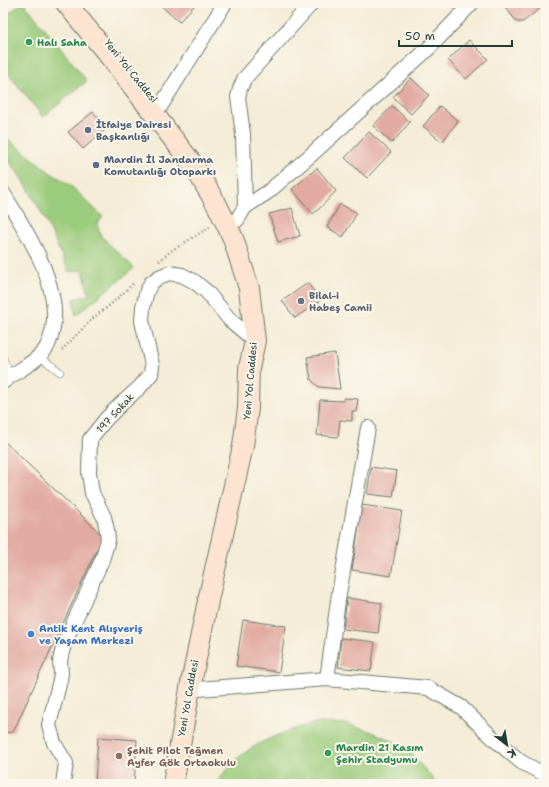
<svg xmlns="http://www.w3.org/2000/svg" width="549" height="787" font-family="'Shantell Sans',sans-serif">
  <rect width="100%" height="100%" fill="#fbf7ec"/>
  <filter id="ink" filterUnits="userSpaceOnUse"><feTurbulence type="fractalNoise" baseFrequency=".025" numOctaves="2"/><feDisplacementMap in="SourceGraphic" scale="8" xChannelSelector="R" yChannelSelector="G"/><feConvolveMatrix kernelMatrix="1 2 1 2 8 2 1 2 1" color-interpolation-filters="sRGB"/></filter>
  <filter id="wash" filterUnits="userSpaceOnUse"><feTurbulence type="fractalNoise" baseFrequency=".012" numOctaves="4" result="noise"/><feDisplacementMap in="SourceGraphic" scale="16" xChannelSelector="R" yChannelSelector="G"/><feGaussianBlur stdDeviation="0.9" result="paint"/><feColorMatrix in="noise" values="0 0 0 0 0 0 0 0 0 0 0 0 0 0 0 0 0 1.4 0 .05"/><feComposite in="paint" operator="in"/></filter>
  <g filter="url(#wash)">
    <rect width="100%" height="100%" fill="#f4ecd6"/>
    <g fill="#9bcb7b" stroke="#5d8458">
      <path d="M22,3H24L87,81L43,117L3,67V18Z"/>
      <path d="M3,134L9,140L51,173L70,185L103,217L97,224L101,236L134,268L76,315L74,307V299L89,295L83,270L69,272L46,221L28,188L3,152Z"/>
      <path d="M315,723L345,724L370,731L391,740L409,751L437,784H215C223,774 233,762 243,754C264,738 290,730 315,723Z"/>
    </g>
    <g id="blocks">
      <g fill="#e2aaa0">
        <path d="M158,3H190L194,6L179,22Z"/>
        <path d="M502,3H544V5L523,22H517Z"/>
        <path d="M469,40L488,59L466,79L448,60Z"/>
        <path d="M411,78L429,95L411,114L393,97Z"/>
        <path d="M392,106L410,122L392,143L373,126Z"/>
        <path d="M440,106L458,121L442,142L423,126Z"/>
        <path d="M93,112L107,128L83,149L68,132Z"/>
        <path d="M369,132L391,152L367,178L345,158Z"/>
        <path d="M317,168L336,191L321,207L313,214L292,189Z"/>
        <path d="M340,204L357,213L343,237L327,227Z"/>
        <path d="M292,208L300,236L278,242L269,214Z"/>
        <path d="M308,283L320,301L295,318L282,301Z"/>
        <path d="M335,353L340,389L319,387L311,380L307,357Z"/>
        <path d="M344,398L358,399L356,412L352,411V421L340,420L338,437L317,435L320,400L344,401Z"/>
        <path d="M3,440L103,536L13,732L3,733Z"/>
        <path d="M371,467L397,471L393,497L367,494Z"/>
        <path d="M362,505L402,511L391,576L352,570Z"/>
        <path d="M347,598L382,603L378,633L343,629Z"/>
        <path d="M243,620L286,626L279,672L236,666Z"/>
        <path d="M341,638L375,642L371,671L338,667Z"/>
        <path d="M98,737L137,740L134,784H81L82,782L95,783Z"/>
      </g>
    </g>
  </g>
  <g filter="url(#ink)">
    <use href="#blocks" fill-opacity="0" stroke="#6a7a6d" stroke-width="1"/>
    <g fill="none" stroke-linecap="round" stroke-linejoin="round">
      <g stroke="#6a7a6d" stroke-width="8">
        <g id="lane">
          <path d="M39,356L60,372"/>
          <path d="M3,358L10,376"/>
        </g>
      </g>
      <g stroke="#6a7a6d" stroke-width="16">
        <g id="street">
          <path d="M160,107L225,3"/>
          <path d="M3,193C25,229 61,284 53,328C51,336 50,344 44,351C33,365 17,370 3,382"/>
          <path d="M245,207L243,134L238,97L240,89L244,79L312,3"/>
          <path d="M237,220L245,207L268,192L312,154L430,47L472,3"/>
          <path d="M327,679L339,594L368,428"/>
          <path d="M198,689L327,679L428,688L461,707L493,738L521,762L546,775"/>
          <path d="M63,784L66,763L54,743L49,725L60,680L61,673L60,661L64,644L102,560L108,540L107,530L104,517L92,493L89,473L90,439L106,419L121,404L140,387L151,374L152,365L142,321L143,307L147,291L151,283L159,277L169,273L182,275L195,282L207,292L230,320L255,341"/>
        </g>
      </g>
      <g stroke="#6a7a6d" stroke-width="22">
        <path id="secondary" d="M66,3L111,58L194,166L218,207L233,238L249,288L255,341L249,368L248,408L243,446L209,596L191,683L173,784"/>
      </g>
      <g stroke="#6a7a6d" stroke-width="2.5" stroke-dasharray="1 3" stroke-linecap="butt">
        <path d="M159,261L171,251L210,227"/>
        <path d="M62,350L92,319L110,305L134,283"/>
      </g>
      <use href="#lane" stroke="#fff" stroke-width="7"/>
      <use href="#street" stroke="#fff" stroke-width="14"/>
      <use href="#secondary" stroke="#fde4d1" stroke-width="20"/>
    </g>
  </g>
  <g fill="#2e9e5b" stroke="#fbf7ec" stroke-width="1.5">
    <circle cx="29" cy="42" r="4"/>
    <circle cx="328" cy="753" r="4"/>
  </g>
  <g fill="#5c6f8a" stroke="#fbf7ec" stroke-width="1.5">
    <circle cx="88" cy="130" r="4"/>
    <circle cx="96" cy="165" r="4"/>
  </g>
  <circle fill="#6b7280" stroke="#fbf7ec" stroke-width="1.5" cx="301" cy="301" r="4"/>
  <circle fill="#3f7fe0" stroke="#fbf7ec" stroke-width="1.5" cx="31" cy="634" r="4"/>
  <circle fill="#8d6e63" stroke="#fbf7ec" stroke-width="1.5" cx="119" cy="756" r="4"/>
  <g text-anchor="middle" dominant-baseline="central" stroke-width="4" stroke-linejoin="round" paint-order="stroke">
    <g font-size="10" font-weight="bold" fill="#27864d" stroke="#fbf7ec" text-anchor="start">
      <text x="37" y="42">Halı Saha</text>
      <text x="336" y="747">Mardin 21 Kasım<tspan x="336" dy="12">Şehir Stadyumu</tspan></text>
    </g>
    <g font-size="10" fill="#1f3d34" stroke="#fbf7ec">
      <text transform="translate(131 71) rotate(51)">Yeni Yol Caddesi</text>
      <text transform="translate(250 381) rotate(-85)">Yeni Yol Caddesi</text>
      <text transform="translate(115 413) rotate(-47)">197 Sokak</text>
      <text transform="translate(188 698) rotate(-80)">Yeni Yol Caddesi</text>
    </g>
    <g font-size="10" font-weight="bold" fill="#4e5e75" stroke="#fbf7ec" text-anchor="start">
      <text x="96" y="124">İtfaiye Dairesi<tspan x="96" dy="12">Başkanlığı</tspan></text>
      <text x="104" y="159">Mardin İl Jandarma<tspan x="104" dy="12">Komutanlığı Otoparkı</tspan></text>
    </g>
    <g font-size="10" font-weight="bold" fill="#5b616d" stroke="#fbf7ec" text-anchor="start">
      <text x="309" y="295">Bilal-i<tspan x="309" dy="12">Habeş Camii</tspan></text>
    </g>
    <g font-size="10" font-weight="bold" fill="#366cbe" stroke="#fbf7ec" text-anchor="start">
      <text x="39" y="628">Antik Kent Alışveriş<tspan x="39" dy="12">ve Yaşam Merkezi</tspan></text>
    </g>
    <g font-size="10" font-weight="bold" fill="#785e54" stroke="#fbf7ec" text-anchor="start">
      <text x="127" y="750">Şehit Pilot Teğmen<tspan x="127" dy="12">Ayfer Gök Ortaokulu</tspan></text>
    </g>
  </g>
  <rect width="549" height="787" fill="none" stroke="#fbf7ec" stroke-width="16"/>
  <g transform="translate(507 745) rotate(149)" stroke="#fbf7ec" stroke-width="3" paint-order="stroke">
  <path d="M0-3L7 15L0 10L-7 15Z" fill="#1f3d34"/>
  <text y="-6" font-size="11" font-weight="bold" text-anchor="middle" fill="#1f3d34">K</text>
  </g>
  <path d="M399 40v6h113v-6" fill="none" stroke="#1f3d34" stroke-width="2"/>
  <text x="405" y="40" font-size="12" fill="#1f3d34" stroke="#fbf7ec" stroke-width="3" paint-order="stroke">50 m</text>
</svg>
